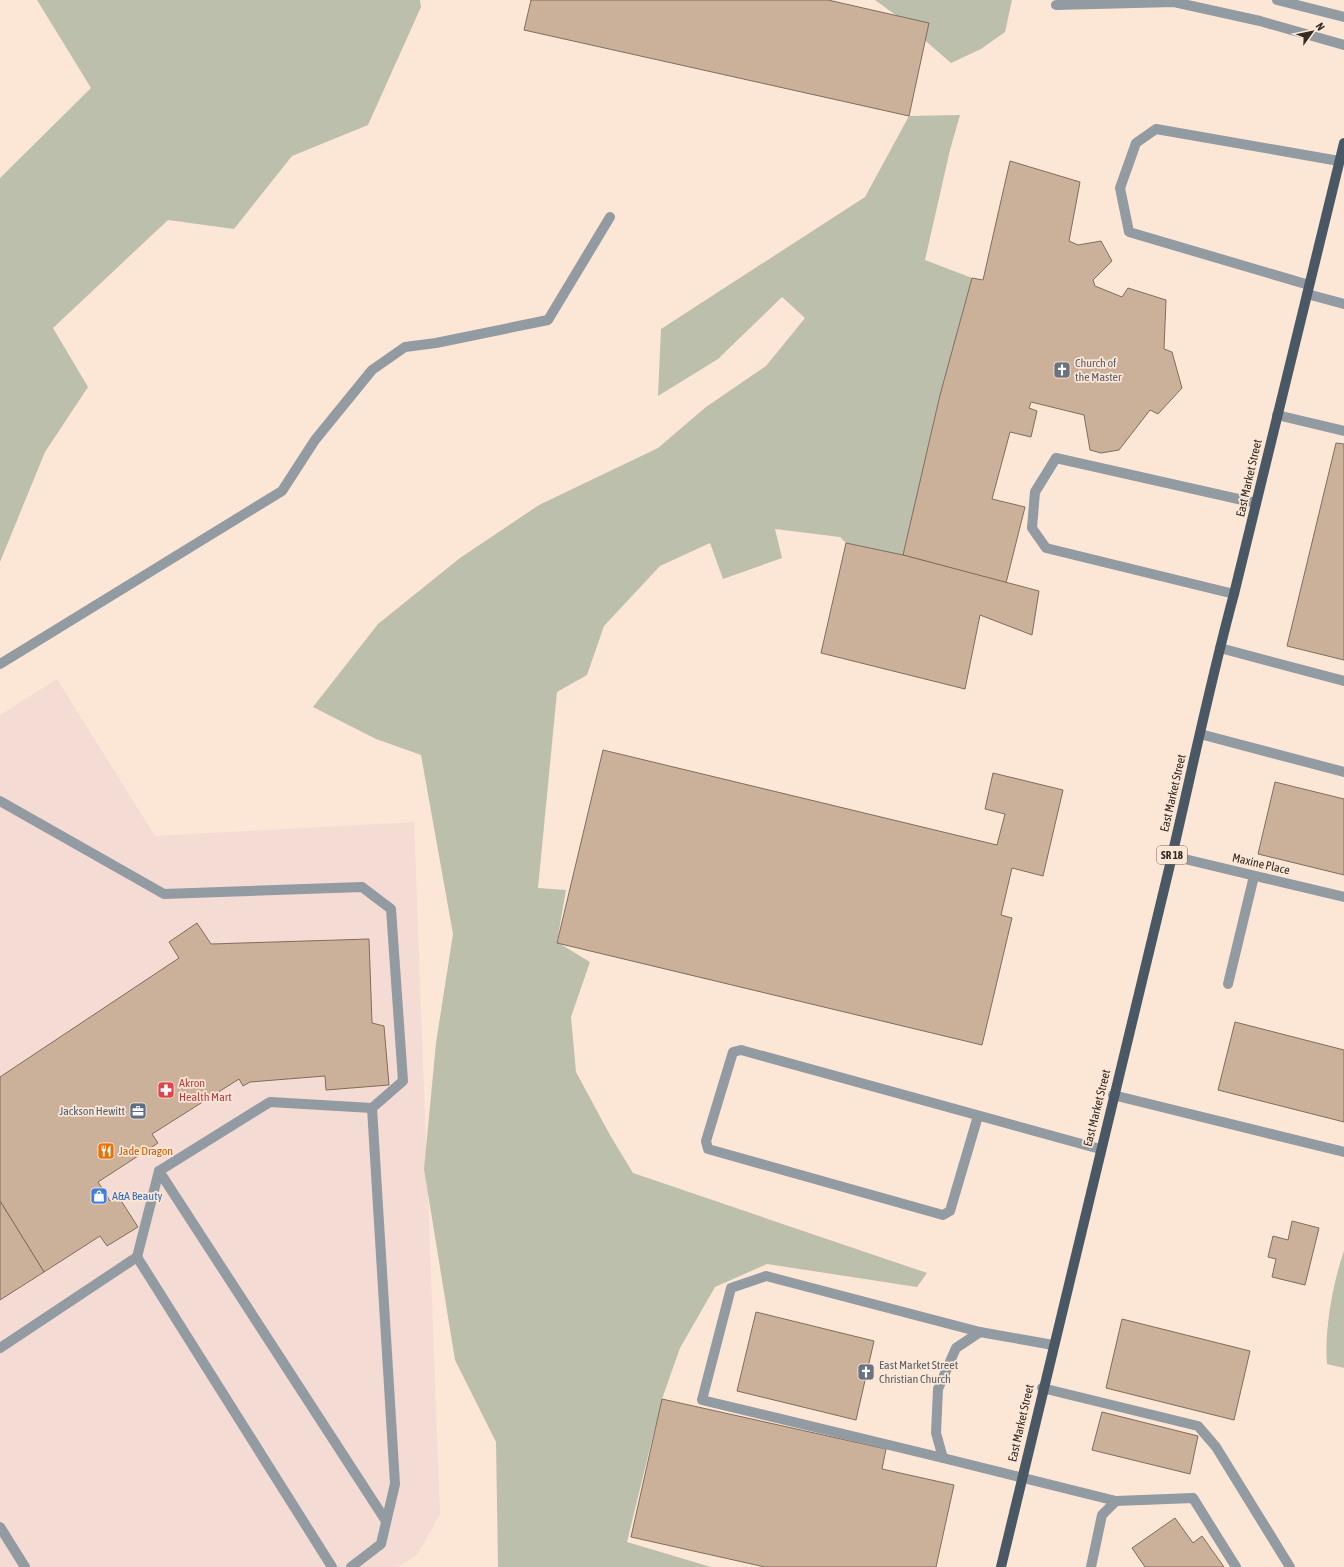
<svg xmlns="http://www.w3.org/2000/svg" width="1344" height="1567" font-family="'Asap Condensed',sans-serif">
  <rect width="100%" height="100%" fill="#fce7d6"/>
  <path fill="#f4dbd3" d="M57,679L155,836L414,822L440,1514L417,1555L398,1567H0V715Z"/>
  <g fill="#bcbfac">
    <path d="M37,0H420L421,7L368,125L292,156L234,229L168,220L53,328L88,387L45,452L0,562V178L91,88Z"/>
    <path d="M875,0H1012L1005,32L981,49L951,63L897,16Z"/>
    <path d="M960,115L950,150L925,260L972,278L940,395L903,555L846,543L840,537L775,529L782,558L723,579L710,543L660,566L604,626L587,675L557,692L538,888L566,890L557,942L590,962L571,1017L576,1072L610,1135L633,1173L927,1273L917,1287L767,1264L715,1287L680,1348L662,1399L627,1542L711,1567H498L496,1442L455,1360L424,1169L436,1043L453,934L421,755L376,739L313,707L378,624L460,558L539,505L658,448L706,407L766,366L805,318L782,297L718,359L658,396L661,329L865,197L909,116Z"/>
    <path d="M1344,1251V1368L1327,1364C1324,1331 1333,1282 1344,1251Z"/>
  </g>
  <g fill="#cbb09a" stroke="#7f6d5d">
    <path d="M531,0H828L929,23L909,116L524,30Z"/>
    <path d="M1010,161L1080,182L1069,241L1078,245L1101,241L1112,261L1093,280L1095,286L1122,297L1128,288L1166,300L1164,349L1172,352L1182,388L1158,414L1150,410L1119,450L1101,453L1090,450L1084,415L1031,402L1029,408L1037,411L1031,437L1010,432L992,499L1025,507L1006,583L903,555L940,395L972,278L983,280Z"/>
    <path d="M1336,443L1344,444V660L1287,646Z"/>
    <path d="M846,543L903,555L1039,591L1032,635L980,615L965,689L821,653Z"/>
    <path d="M603,750L997,845L1005,814L985,809L993,773L1063,790L1043,876L1012,868L1001,915L1012,918L982,1045L557,943Z"/>
    <path d="M1275,782L1344,799V875L1258,854Z"/>
    <path d="M197,923L211,944L369,939L372,1023L384,1026L389,1085L326,1090L325,1076L250,1082L243,1086L239,1079L152,1134L158,1143L98,1182L110,1201L118,1196L138,1227L107,1246L100,1236L44,1272L0,1201V1077L179,958L169,942Z"/>
    <path d="M1235,1022L1344,1050V1122L1218,1090Z"/>
    <path d="M0,1201L44,1272L0,1300Z"/>
    <path d="M1292,1221L1319,1228L1305,1285L1272,1277L1276,1259L1268,1257L1273,1236L1288,1240Z"/>
    <path d="M756,1312L874,1341L856,1420L737,1391Z"/>
    <path d="M1122,1319L1250,1351L1234,1420L1106,1388Z"/>
    <path d="M662,1399L886,1449L882,1469L954,1485L936,1567H765L631,1537Z"/>
    <path d="M1102,1412L1198,1436L1190,1474L1092,1450Z"/>
    <path d="M1175,1518L1193,1543L1202,1536L1224,1567H1145L1132,1548Z"/>
  </g>
  <g fill="none" stroke-linecap="round" stroke-linejoin="round">
    <g stroke="#929aa2" stroke-width="10">
      <path d="M1277,0L1344,17"/>
      <path d="M1056,5L1174,2L1260,21L1344,45"/>
      <path d="M1309,285L1129,232L1120,188L1136,143L1156,129L1339,161"/>
      <path d="M1307,294L1344,304"/>
      <path d="M1277,415L1344,431"/>
      <path d="M1234,594L1046,548L1032,528L1035,492L1056,458L1256,503"/>
      <path d="M1220,648L1344,681"/>
      <path d="M0,664L282,491L315,440L372,370L405,347L436,343L548,320L610,217"/>
      <path d="M1200,734L1344,772"/>
      <path d="M0,801L164,894L362,887L391,909L403,1081L372,1108L395,1484L381,1544L351,1567"/>
      <path d="M1172,856L1344,897"/>
      <path d="M1228,984L1254,876"/>
      <path d="M1113,1095L1344,1152"/>
      <path d="M978,1116L950,1211L943,1215L708,1149L706,1141L733,1052L741,1050L1100,1149"/>
      <path d="M159,1171L386,1521"/>
      <path d="M137,1257L332,1567"/>
      <path d="M1053,1345L980,1332L956,1348L938,1389L936,1433L943,1458L1116,1501L1193,1498L1236,1567"/>
      <path d="M0,1348L137,1257L159,1171L270,1102L372,1108"/>
      <path d="M1042,1388L1198,1426L1216,1447L1290,1567"/>
      <path d="M943,1458L702,1400L731,1288L766,1276L980,1332"/>
      <path d="M0,1527L25,1567"/>
      <path d="M1091,1567L1102,1515L1116,1501"/>
    </g>
    <path stroke="#4a5865" stroke-width="10" d="M1001,1567C1055,1335 1113,1104 1168,873C1190,780 1209,686 1234,594L1344,143"/>
  </g>
  <defs>
    <g id="church-square" transform="scale(0.9)"><rect x="-9" y="-9" width="18" height="18" rx="4" fill="#6b7280" stroke="#fce7d6"/><path d="M-1.2-6h2.4v3.5h3.3v2.4h-3.3V6h-2.4V-.1h-3.3v-2.4h3.3Z" fill="#fff"/></g>
    <g id="pharmacy-square" transform="scale(0.9)"><rect x="-9" y="-9" width="18" height="18" rx="4" fill="#e0444e" stroke="#fce7d6"/><path d="M-2-6h4v4h4v4h-4v4h-4v-4h-4v-4h4Z" fill="#fff"/></g>
    <g id="office-square" transform="scale(0.9)"><rect x="-9" y="-9" width="18" height="18" rx="4" fill="#5c6f8a" stroke="#fce7d6"/><path d="M-6-3h4V-5.5h4V-3h4V5H-6ZM-1-4.5V-3h2v-1.5ZM-6 0V1H6V0Z" fill="#fff"/></g>
    <g id="restaurant-square" transform="scale(0.9)"><rect x="-9" y="-9" width="18" height="18" rx="4" fill="#e8710a" stroke="#fce7d6"/><path d="M-5-6h1v4h1v-4h1v4h1v-4h1v5L-1.5 .5V6h-2V.5L-5-1ZM5-6V6H3V1.5H1.5Q1.5-4 5-6Z" fill="#fff"/></g>
    <g id="shop-square" transform="scale(0.9)"><rect x="-9" y="-9" width="18" height="18" rx="4" fill="#3f7fe0" stroke="#fce7d6"/><path d="M-5-2.5h2.3a2.7 3.5 0 0 1 5.4 0H5L5.5 6h-11ZM-1.5-2.5h3a1.5 2.3 0 0 0-3 0Z" fill="#fff"/></g>
  </defs>
  <g fill-rule="evenodd">
    <use href="#church-square" x="1062" y="370"/>
    <use href="#pharmacy-square" x="166" y="1090"/>
    <use href="#office-square" x="138" y="1111"/>
    <use href="#restaurant-square" x="106" y="1151"/>
    <use href="#shop-square" x="99" y="1196"/>
    <use href="#church-square" x="866" y="1372"/>
  </g>
  <g text-anchor="middle" dominant-baseline="central" stroke-width="3.5" stroke-linejoin="round" paint-order="stroke">
    <rect fill="#fce7d6" stroke="#6f635a" stroke-width="1" x="1157" y="846" width="30" height="18" rx="3"/>
    <g font-size="11" font-weight="bold" fill="#332b25">
      <text x="1172" y="855">SR 18</text>
    </g>
    <g font-size="12" fill="#5b616d" stroke="#fce7d6" text-anchor="start">
      <text x="1075" y="363">Church of<tspan x="1075" dy="14">the Master</tspan></text>
      <text x="879" y="1365">East Market Street<tspan x="879" dy="14">Christian Church</tspan></text>
    </g>
    <g font-size="12" fill="#332b25" stroke="#fce7d6">
      <text transform="translate(1249 478) rotate(-77)">East Market Street</text>
      <text transform="translate(1173 793) rotate(-77)">East Market Street</text>
      <text transform="translate(1261 864) rotate(13)">Maxine Place</text>
      <text transform="translate(1097 1108) rotate(-76)">East Market Street</text>
      <text transform="translate(1021 1423) rotate(-77)">East Market Street</text>
    </g>
    <g font-size="12" fill="#be3a42" stroke="#fce7d6" text-anchor="start">
      <text x="179" y="1083">Akron<tspan x="179" dy="14">Health Mart</tspan></text>
    </g>
    <g font-size="12" fill="#4e5e75" stroke="#fce7d6" text-anchor="end">
      <text x="125" y="1111">Jackson Hewitt</text>
    </g>
    <g font-size="12" fill="#c56008" stroke="#fce7d6" text-anchor="start">
      <text x="119" y="1151">Jade Dragon</text>
    </g>
    <g font-size="12" fill="#366cbe" stroke="#fce7d6" text-anchor="start">
      <text x="112" y="1196">A&amp;A Beauty</text>
    </g>
  </g>
  <g transform="translate(1312 32) rotate(57)" stroke="#fce7d6" stroke-width="3" paint-order="stroke">
  <path d="M0-3L7 15L0 10L-7 15Z" fill="#332b25"/>
  <text y="-6" font-size="11" font-weight="bold" text-anchor="middle" fill="#332b25">N</text>
  </g>
</svg>
